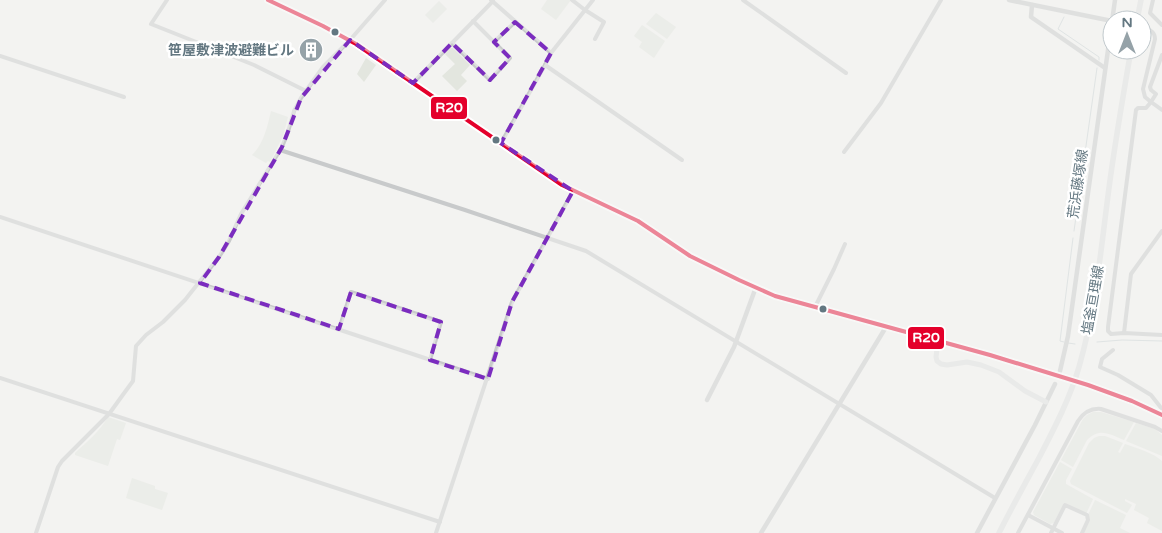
<svg xmlns="http://www.w3.org/2000/svg" width="1162" height="533" font-family="'Varela Round','Noto Sans JP',sans-serif">
  <rect width="100%" height="100%" fill="#f3f3f1"/>
  <g fill="#e3e6df">
    <path d="M547,0H571L556,20L541,9Z"/>
    <path d="M439,1L447,9L433,23L425,15Z"/>
    <path d="M656,13L676,27L667,39L646,24Z"/>
    <path d="M642,25L665,41L654,58L639,47L642,42L634,36Z"/>
    <path d="M450,48H453L470,65L461,75L467,81L457,91L442,76L455,64L445,54Z"/>
    <path d="M366,58L376,65L364,82L357,74Z"/>
    <path d="M271,111L288,117L283,136L270,162L268,161L266,163L252,155C264,143 267,128 271,111Z"/>
    <path d="M1093,412H1101L1134,422L1124,440C1110,434 1099,427 1087,440L1073,467L1061,460L1083,419L1087,415Z"/>
    <path d="M108,417L126,423L120,440L117,439L108,466L75,455V453C87,442 100,431 108,417Z"/>
    <path d="M1136,423L1155,429L1162,435V456L1126,441Z"/>
    <path d="M1099,436H1105L1123,443L1118,452L1120,453L1125,444C1136,448 1154,453 1162,461V531L1147,523L1149,518L1134,510L1136,504L1125,499V501L1132,505L1127,513L1071,484L1070,481L1089,443L1094,438Z"/>
    <path d="M1060,462L1072,469L1066,480V484L1093,499L1086,514L1064,503L1054,523L1050,524L1034,515L1033,512Z"/>
    <path d="M132,478L155,486V489L168,493L162,510L126,498Z"/>
    <path d="M1095,500L1126,515L1120,528L1130,533H1083L1090,520L1088,515Z"/>
  </g>
  <g fill="none" stroke-linecap="round" stroke-linejoin="round">
    <g stroke="#c9d2d4" stroke-width="1">
      <path d="M1064,17L1058,29L1099,57V60"/>
      <path d="M1074,231L1097,68"/>
      <path d="M1064,342L1060,341L1073,238"/>
      <path d="M1097,342L1122,340L1162,341"/>
      <path d="M1068,343L1075,344"/>
    </g>
    <g stroke="#c8cacb" stroke-width="4">
      <path d="M167,0L151,24L254,65L306,91"/>
      <path d="M491,0L551,53"/>
      <path d="M572,0L585,10L604,22L595,39"/>
      <path d="M743,0L846,73"/>
      <path d="M1153,0L1150,13L1162,25"/>
      <path d="M1142,28C1149,29 1155,31 1155,39L1143,89L1145,97L1151,102L1146,108H1138L1136,110L1108,327V331L1111,334L1124,333L1162,335"/>
      <path d="M494,42L515,22"/>
      <path d="M452,43L490,80L510,58L473,21"/>
      <path d="M1162,55L1150,87L1151,90L1156,94L1151,102L1162,110"/>
      <path d="M0,56L124,97"/>
      <path d="M545,65L682,160"/>
      <path d="M413,83L493,1"/>
      <path d="M501,143L545,65L551,53L593,0"/>
      <path d="M280,150L465,210L586,251L995,498"/>
      <path d="M844,152L881,103L941,0"/>
      <path d="M0,217L488,379"/>
      <path d="M815,307L834,269L845,244"/>
      <path d="M339,329L351,292L441,322L430,360"/>
      <path d="M1124,333L1131,274L1162,231"/>
      <path d="M1113,350L1102,359L1100,367L1118,375L1151,395L1162,409"/>
      <path d="M0,378L440,522"/>
      <path d="M1028,515L1062,533"/>
      <path d="M36,533L58,467L62,461L109,414L122,396L133,381L136,346L146,335L163,322L185,300L219,257L229,241L241,214L282,147L288,132L294,111L301,98L323,67L350,40L385,0"/>
      <path d="M436,533L512,302L573,191"/>
      <path d="M1018,533L1078,421C1084,412 1091,408 1101,409L1155,427L1162,431"/>
      <path d="M1051,533L1065,505L1087,515L1088,520L1082,533"/>
    </g>
    <g stroke="#c8cacb" stroke-width="4.5">
      <path d="M1009,0L1112,21"/>
      <path d="M1032,5L1031,17L1105,68"/>
      <path d="M1060,371L1068,336L1115,0"/>
      <path d="M707,400L734,347L756,287"/>
      <path d="M761,533L886,327"/>
      <path d="M977,533L1035,425L1055,384"/>
    </g>
    <g stroke="#dedfdf" stroke-width="5">
      <path d="M268,0L323,26L356,44L562,185L638,221L690,256L739,280L775,296L990,355L1088,385L1132,401L1162,415"/>
      <path d="M938,341L936,357L937,361L941,364L947,365L967,362L981,365L999,372L1025,391L1046,402"/>
    </g>
    <g stroke="#dedfdf" stroke-width="5.5">
      <path d="M1137,20L1141,0"/>
      <path d="M999,533C1012,507 1026,482 1040,456C1055,427 1070,398 1079,367C1096,308 1101,248 1109,188C1115,142 1123,96 1131,50"/>
    </g>
    <g stroke="#fff" stroke-width="8">
      <path id="bus-1" d="M268,0L323,26L356,44L562,185L638,221L690,256L739,280L775,296L990,355L1088,385L1132,401L1162,415"/>
    </g>
    <use href="#bus-1" stroke="#e4002b" stroke-width="4"/>
  </g>
  <path d="M0 0H1162V533H0ZM515,22L551,53L501,143L573,191L512,302L488,379L430,360L441,322L351,292L339,329L200,283L219,257L282,147L301,98L350,40L413,83L452,43L490,80L510,58L494,42Z" fill="#f3f3f1" fill-opacity=".55" fill-rule="evenodd"/>
  <path fill="none" stroke="#7b2cbf" stroke-width="4" stroke-dasharray="10 6" stroke-linejoin="round" d="M515,22L551,53L501,143L573,191L512,302L488,379L430,360L441,322L351,292L339,329L200,283L219,257L282,147L301,98L350,40L413,83L452,43L490,80L510,58L494,42Z"/>
  <defs>
    <g id="building-disc" transform="scale(1.25)"><circle r="9.5" fill="#95a2a8" stroke="#fff"/><path d="M-4-6H4V6H1V3H-1V6H-4ZM-2.5-4.3h1.7v1.8h-1.7ZM.8-4.3h1.7v1.8H.8ZM-2.5-1h1.7V.8h-1.7ZM.8-1h1.7V.8H.8Z" fill="#fff"/></g>
  </defs>
  <g fill-rule="evenodd">
    <use href="#building-disc" x="311" y="50"/>
  </g>
  <g fill="#637781" stroke="#fff" stroke-width="2">
    <circle cx="335" cy="32" r="4.5"/>
    <circle cx="496" cy="140" r="4.5"/>
    <circle cx="823" cy="309" r="4.5"/>
  </g>
  <g text-anchor="middle" dominant-baseline="central" stroke-width="5" stroke-linejoin="round" paint-order="stroke">
    <g font-size="14" font-weight="bold" fill="#637781" stroke="#fff" text-anchor="end">
      <text x="294" y="50">笹屋敷津波避難ビル</text>
    </g>
    <g font-size="14" fill="#637781" stroke="#fff">
      <text transform="translate(1078 184) rotate(-82)">荒浜藤塚線</text>
      <text transform="translate(1093 300) rotate(-80)">塩釜亘理線</text>
    </g>
  </g>
  <g stroke="#fff" stroke-width="2">
    <rect x="430" y="96" width="38" height="24" rx="5" fill="#e4002b"/>
    <rect x="907" y="326" width="38" height="24" rx="5" fill="#e4002b"/>
  </g>
  <g font-size="14" text-anchor="middle" font-weight="bold" fill="#fff">
    <text x="449" y="112">R20</text>
    <text x="926" y="342">R20</text>
  </g>
  <g transform="translate(1127 35)"><circle r="24" fill="#ffffff" stroke="#c1c9cd"/>
  <path d="M0-4L9 19L0 12L-9 19Z" fill="#95a2a8"/>
  <text y="-8" font-size="14" font-weight="bold" text-anchor="middle" fill="#637781">N</text>
  </g>
</svg>
